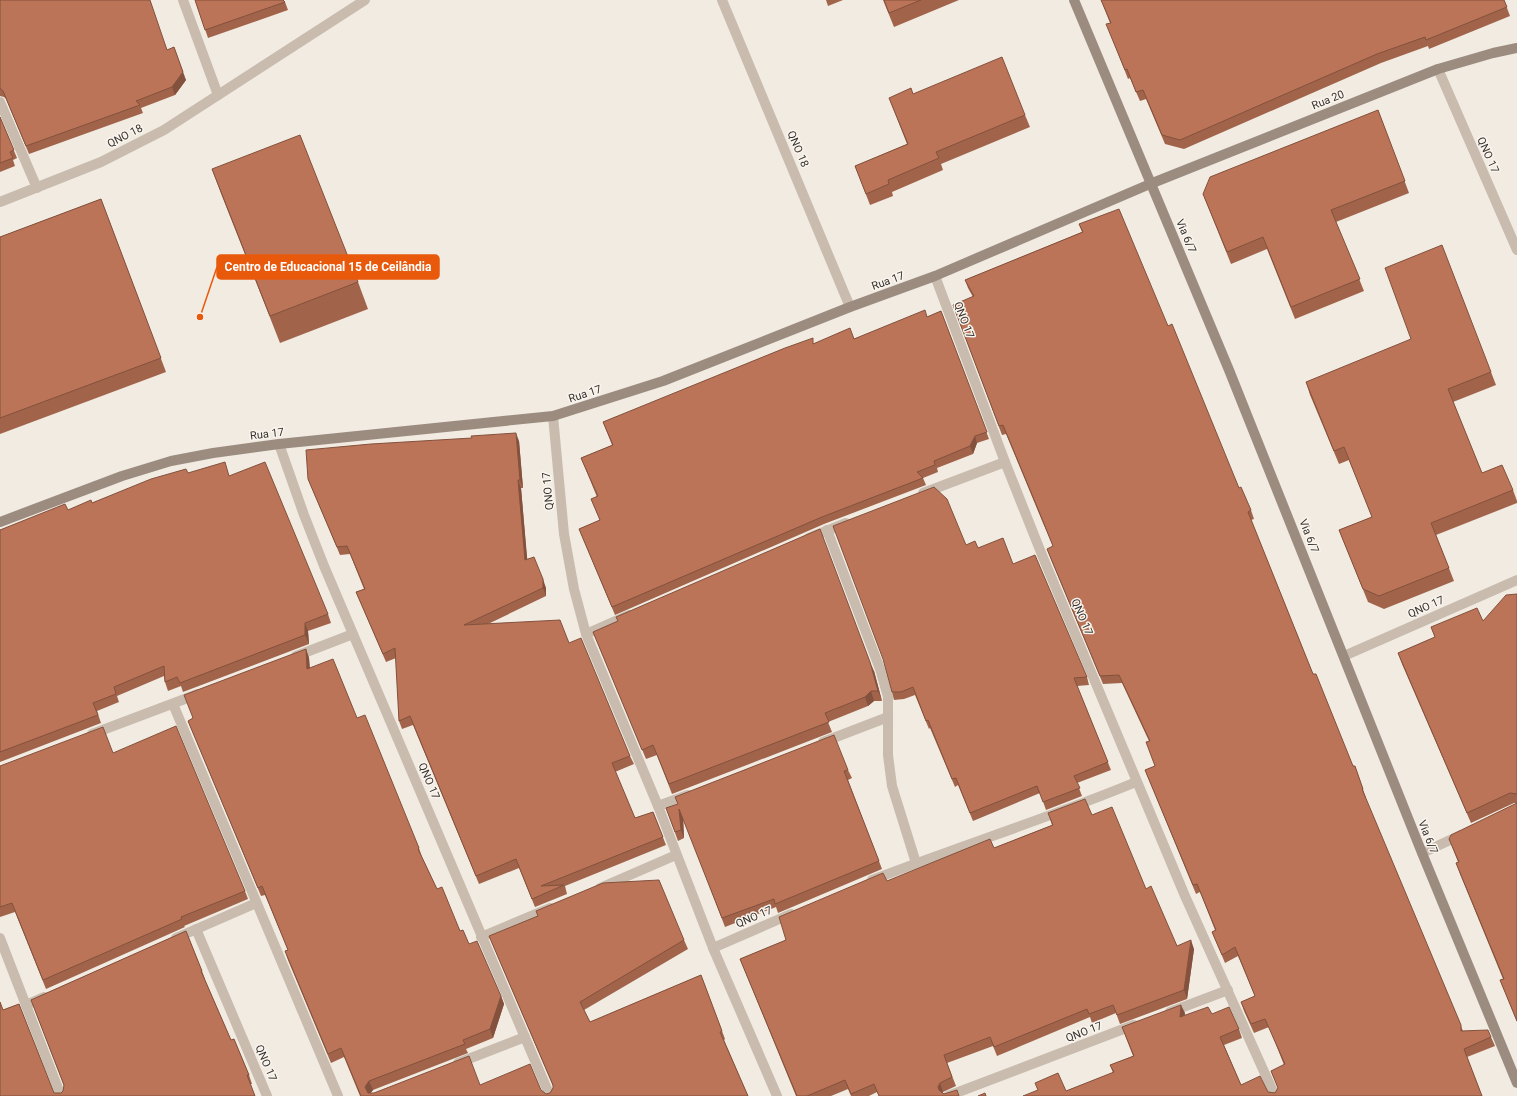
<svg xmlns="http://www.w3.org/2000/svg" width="1517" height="1096" font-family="Roboto,sans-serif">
  <rect width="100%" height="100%" fill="#f1ebe2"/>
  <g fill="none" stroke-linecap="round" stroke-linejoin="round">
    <g stroke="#c9bcae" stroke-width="10">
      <path d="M183,0L218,95"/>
      <path d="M722,0L850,307"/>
      <path d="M1438,69L1517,250"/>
      <path d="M0,102L37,188"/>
      <path d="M0,202L101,162L164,130L365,0"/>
      <path d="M935,276L1005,462L1042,555L1185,896L1275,1096"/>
      <path d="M553,416L564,534L574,589L586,634L658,806L713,948L777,1096"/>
      <path d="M279,444L304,515L324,566L550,1096"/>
      <path d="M923,493L1005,462"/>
      <path d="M827,530L880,669L888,697V755L892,786L916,863"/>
      <path d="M809,538L846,523"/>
      <path d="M586,634L629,615"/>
      <path d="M296,656L353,634"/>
      <path d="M1344,656L1517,580"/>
      <path d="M173,704L338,1096"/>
      <path d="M92,734L198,694"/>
      <path d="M823,742L888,717"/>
      <path d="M658,806L688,795"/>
      <path d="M1422,853L1461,835"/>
      <path d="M872,880C960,846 1049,818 1136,782"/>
      <path d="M600,888L676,855"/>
      <path d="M196,929L267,1096"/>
      <path d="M481,937L550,908"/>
      <path d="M0,938L61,1096"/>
      <path d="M176,938L256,903"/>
      <path d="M713,948L791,914"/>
      <path d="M26,1005L44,997"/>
      <path d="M1170,1012L1228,990"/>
      <path d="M458,1063L525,1037"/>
      <path d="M948,1096L1134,1025"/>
    </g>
    <g stroke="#9c8c80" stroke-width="10">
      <path d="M1074,0L1229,370L1422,853L1517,1083"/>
      <path d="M0,522L122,476L171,461L213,453L279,444L553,416L663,381L850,307L935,276L1150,184L1438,69L1493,53L1517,48"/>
    </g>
  </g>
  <g fill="#a1644b">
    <path d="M0,0L167,50L186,80L175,95L141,108L143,113L29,154L6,99L4,97L0,96Z"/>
    <path d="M195,0L285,2L288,10L208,38Z"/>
    <path d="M826,0H843L828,6Z"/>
    <path d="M883,0H959L894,27Z"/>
    <path d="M1101,0H1504L1510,16L1429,49L1428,46L1381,63L1184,149L1165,144L1146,99L1140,101L1130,78L1128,79L1110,33V23Z"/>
    <path d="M913,94L1025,115L1030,127L941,164L943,170L892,192L893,196L870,205L855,166L907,144L889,98Z"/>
    <path d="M1378,110L1409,193L1336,222L1364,291L1295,319L1267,249L1231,264L1203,194Z"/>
    <path d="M0,117L17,158L13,160L15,166L0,172Z"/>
    <path d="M212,169L358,282L368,309L280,343L222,196Z"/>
    <path d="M101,199L166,372L0,434V237Z"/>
    <path d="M1079,224L1168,326L1239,488L1251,510L1254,519L1251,520L1313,674L1353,766H1355L1366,798H1365L1463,1031L1491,1037L1495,1046L1467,1057L1482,1096L1066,1091L1113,1073L1110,1065L1133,1056L1122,1027L1185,1013L1184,1016L1212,1014L1239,1029L1242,1038L1224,1045L1241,1085L1268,1092L1275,1093L1278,1088L1271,1071L1284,1065L1269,1027L1254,1033L1244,1011L1241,1002L1255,996L1238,956L1225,963L1212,932L1215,930L1200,892L1196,894L1145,770L1155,766L1149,741L1122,683L1103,684L1050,557L1047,549L1053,546L1043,523L1006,434L1002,435L953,305L973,297L968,288L965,280L1082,232Z"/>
    <path d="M941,311L989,439L977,443L973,454L937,468L938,472L923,478L926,485L824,524L615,615L579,529L600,520L591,499L597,497L581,458L612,445L603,422L815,343L854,339L927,317Z"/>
    <path d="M1491,372L1496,385L1453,402L1482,473L1513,490L1517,501V503L1436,535L1454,581L1384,609L1368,602L1339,530L1372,517L1349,460L1339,464L1310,395L1306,382Z"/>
    <path d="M519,441L523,488H521L527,559L546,588V596L488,624L569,643L630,756L634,764L615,772L635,818L653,812L666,845L565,886L567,894L535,907L519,868L479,884L413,725L402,729L399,721L396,658L386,662L356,592L364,589L350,554L340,555L308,479Z"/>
    <path d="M188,473L229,476L328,614L331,623L308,631L309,644L183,692L181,686L168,691L165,682L164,676L117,696L119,702L97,711L101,723L0,762V530L92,503Z"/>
    <path d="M966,545L978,548L1013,564L1087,677L1089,685L1077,686L1111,770L1077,783L1082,796L1046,810L1040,793L973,821L958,785L955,787L930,728L929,729L915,695L904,699L894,700L884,660Z"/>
    <path d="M1517,594V803H1514L1471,823L1402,664L1398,653L1435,637L1431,627L1483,621Z"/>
    <path d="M593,632L874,671L882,701H874L868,706L828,722L832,732L672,794L657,755L646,759Z"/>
    <path d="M306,649L309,658L310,668L357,718L419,848L422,857L437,889L460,931L501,996L504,1004L493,1038L466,1049L468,1053L373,1090L370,1093H374L480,1085L541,1090L546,1094L550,1093L553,1088V1086L489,936L684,940L688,949L584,1010L590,1022L701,975L725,1039L724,1040L748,1096H360L344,1057L331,1063L288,960L285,951L288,950L265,895L261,896L188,721L193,718Z"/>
    <path d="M113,753L245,891L248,899L184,926L185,927L46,989L15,912L0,917V766Z"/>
    <path d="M848,770L852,778L848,780L882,869L778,913L776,907L725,927L683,817L684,838L678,841L666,808Z"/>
    <path d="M1517,803V1022L1500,980L1503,979L1460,874L1456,863L1458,862L1449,839Z"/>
    <path d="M1048,813L1092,815L1146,889L1177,946L1194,949L1187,999L1120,1024L1116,1013L1092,1023L1090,1017L997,1056L993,1046L947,1063L956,1086L943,1092V1093L944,1094L959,1096H879L877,1092L869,1096H851L848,1089L831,1096H796L740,959L786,940L887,881L994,848L1052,825Z"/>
    <path d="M186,931L202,971L205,979V980L231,1040L234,1039L249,1075L252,1084H250L255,1096H0V1002L3,1010L19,1004L54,1093H61L63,1091L64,1086L31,1000Z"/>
  </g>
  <g fill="#83513d">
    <path d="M174,47L186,80L175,95L172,87Z"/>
    <path d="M516,433L519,441L523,488L520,480Z"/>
    <path d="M975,436L977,443L973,454L970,446Z"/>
    <path d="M518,480L521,488L528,568L525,560Z"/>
    <path d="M543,579L546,588V596L543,588Z"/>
    <path d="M305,623L308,631L309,644L305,635Z"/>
    <path d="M306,649L309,658L310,678L307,669Z"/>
    <path d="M870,662L874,671L882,701L878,691Z"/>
    <path d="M871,691L874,701L868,706L865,697Z"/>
    <path d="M679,809L683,817L684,838L681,830Z"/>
    <path d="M1191,940L1194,949L1187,999L1184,990Z"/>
    <path d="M501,996L504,1004L493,1038L490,1029Z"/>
    <path d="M1181,1005L1185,1013L1183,1026L1180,1017Z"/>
    <path d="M369,1081L373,1090L369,1095L365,1087Z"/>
    <path d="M940,1083L943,1092L942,1095L939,1090L938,1087Z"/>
  </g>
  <g fill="#bb7457" stroke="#83513d">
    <path d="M0,0H150L167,50L174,47L183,72L172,87L136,101L140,105L26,146L3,91L0,88Z"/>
    <path d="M195,0H283L285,2L205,30Z"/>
    <path d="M884,0H921L889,13Z"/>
    <path d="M1101,0H1504L1507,7L1426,40L1425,37L1377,54L1180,140L1162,135L1143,90L1136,92L1127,69L1125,70L1106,24L1111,23Z"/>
    <path d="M1002,57L1025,115L936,152L939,158L888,180L889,184L866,194L855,166L908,144L889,98L911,88L913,94Z"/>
    <path d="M1378,110L1405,181L1331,210L1360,279L1291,307L1263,237L1227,252L1203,194L1210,177Z"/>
    <path d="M0,117L14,150L10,152L13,158L0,163Z"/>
    <path d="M300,135L358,282L270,316L212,169Z"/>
    <path d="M101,199L161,358L0,418V237Z"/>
    <path d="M1119,209L1168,326L1172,324L1239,488L1241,487L1251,510L1248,512L1313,674H1316L1353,766H1355L1363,789H1362L1461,1025V1031L1488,1030L1491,1037L1464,1049L1482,1096H1023L1038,1090L1035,1083L1058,1073L1066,1091L1114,1072L1110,1065L1134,1056L1122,1027L1181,1005L1180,1017L1208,1007L1212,1014L1229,1007L1239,1029L1220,1037L1241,1085L1260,1076L1268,1092L1275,1093L1278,1088L1271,1071L1285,1064L1265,1019L1251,1024L1241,1002L1255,996L1235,947L1222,955L1212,932L1216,930L1197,884L1193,885L1145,770L1155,766L1146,742L1150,741L1119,675L1100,676L1047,549L1053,546L1040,514L1003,425L999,426L953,305L974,296L965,280L1083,232L1079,224Z"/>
    <path d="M1442,245L1491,372L1448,389L1482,473L1502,465L1513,490L1431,523L1449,568L1379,596L1363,589L1339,530L1372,517L1344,447L1334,451L1306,382L1411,339L1385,268Z"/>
    <path d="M925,310L927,317L941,311L987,432L975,436L970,446L934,461L935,465L917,472L923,478L822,517L612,607L579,529L600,520L591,499L598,496L581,458L613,445L603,422L785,348L813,338V344L850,328L854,339Z"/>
    <path d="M516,433L520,480H518L525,560L534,557L543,579V588L464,625L560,620L569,643L581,638L630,756L612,763L635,818L653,812L663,837L541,886L564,885L532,899L516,859L476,876L410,716L399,721L395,648L383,654L356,592L365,589L347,546L337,547L308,479L306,450L371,444L472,438L471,436Z"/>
    <path d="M225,462L229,476L265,462L328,614L305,623V635L180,683L177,677L165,682L164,666L114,687L116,694L93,703L98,715L0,752V530L65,504L68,510L91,500L92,503L151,479L186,469L188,473Z"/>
    <path d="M934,487L947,499L966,545L975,541L978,548L1003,538L1013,564L1035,555L1087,677L1074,678L1108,762L1074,776L1080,788L1043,802L1037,786L970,813L956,778L952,779L928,720L926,721L913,687L901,692H892L883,659L833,526Z"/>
    <path d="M820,529L870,662L878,691H871L865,697L825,713L829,722L669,784L653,745L642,750L593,632L618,621L616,617Z"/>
    <path d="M1517,594V794L1510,793L1467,813L1398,653L1435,637L1431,627L1477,608L1483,621L1506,595Z"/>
    <path d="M306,649L307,669L333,659L357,718L365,715L419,848L418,849L437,889L442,887L460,931L463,930L469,944L477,941L501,996L490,1029L463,1040L465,1044L369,1081L365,1087L368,1093H374L469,1056L480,1085L530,1064L541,1090L546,1094L550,1093L553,1088V1085L489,936L538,916L536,911L603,883L659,880L684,940L580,1002L590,1022L701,975L722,1031L720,1032L748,1096H361L341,1048L328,1054L285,951L288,950L262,886L258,888L188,721L193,718L184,695Z"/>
    <path d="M176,726L245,891L181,917L182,919L43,980L12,903L0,907V766L103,727L113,753Z"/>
    <path d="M834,735L848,770L844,771L879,861L775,904L774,899L722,918L679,809L681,830L675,832L666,808L678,804L675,797Z"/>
    <path d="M1085,799L1092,815L1112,807L1146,889L1151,886L1177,946L1191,940L1184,990L1117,1015L1113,1005L1089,1014L1087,1009L994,1047L990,1037L944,1055L952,1077L940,1083L938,1087L939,1090L944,1094L957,1090L959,1096H879L874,1084L851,1094L845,1080L807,1096H797L740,959L786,940L779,917L883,873L887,881L990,839L994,848L1053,825L1048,813Z"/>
    <path d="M1517,803V1021L1500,980L1504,979L1456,863L1459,862L1449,839L1451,835Z"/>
    <path d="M186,931L202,971H201L231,1040L234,1039L249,1075H247L255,1096H0V1002L3,1010L19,1004L54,1093H61L63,1091L64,1085L31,1000Z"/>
    <path d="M985,1093L986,1096H978Z"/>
  </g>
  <g text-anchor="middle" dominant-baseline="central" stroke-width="3" stroke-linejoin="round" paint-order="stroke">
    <g font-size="11" fill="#38302c" stroke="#f9f5ee">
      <text transform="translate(1328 100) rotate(-22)">Rua 20</text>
      <text transform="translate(125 136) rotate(-27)">QNO 18</text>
      <text transform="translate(798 149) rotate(67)">QNO 18</text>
      <text transform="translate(1488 155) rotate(66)">QNO 17</text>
      <text transform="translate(1186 236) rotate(67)">Via 6/7</text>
      <text transform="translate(888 281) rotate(-20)">Rua 17</text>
      <text transform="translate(964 320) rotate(69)">QNO 17</text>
      <text transform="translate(585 394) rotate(-18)">Rua 17</text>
      <text transform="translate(267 434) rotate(-7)">Rua 17</text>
      <text transform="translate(548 491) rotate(-95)">QNO 17</text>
      <text transform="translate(1309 536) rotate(68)">Via 6/7</text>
      <text transform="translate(1426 607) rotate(-24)">QNO 17</text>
      <text transform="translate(1082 617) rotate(67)">QNO 17</text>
      <text transform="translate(429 781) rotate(67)">QNO 17</text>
      <text transform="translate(1428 837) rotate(68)">Via 6/7</text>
      <text transform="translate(754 917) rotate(-23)">QNO 17</text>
      <text transform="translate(1084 1032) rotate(-21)">QNO 17</text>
      <text transform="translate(266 1063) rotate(67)">QNO 17</text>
    </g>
  </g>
  <path fill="none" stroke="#e8590c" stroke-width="1.5" d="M200 317L217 267"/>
  <circle fill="#e8590c" stroke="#f9f5ee" stroke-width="1.5" cx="200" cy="317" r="4"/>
  <rect fill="#e8590c" stroke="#e8590c" stroke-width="1.5" x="217" y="255" width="222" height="24" rx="4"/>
  <g font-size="12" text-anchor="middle" font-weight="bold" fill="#fff">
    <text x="328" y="271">Centro de Educacional 15 de Ceilândia</text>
  </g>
</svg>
